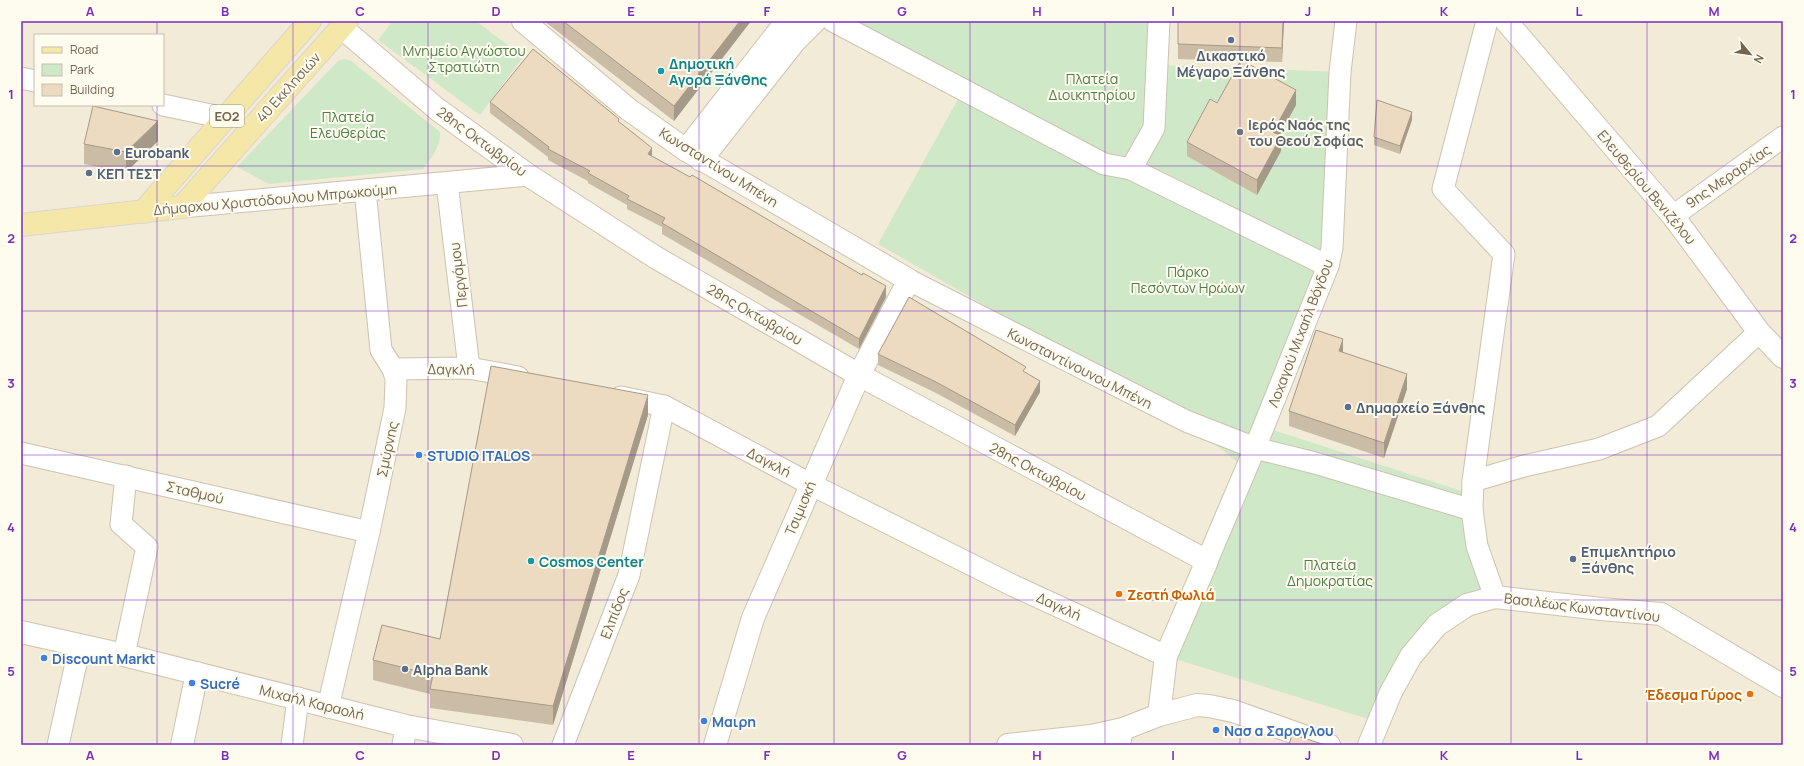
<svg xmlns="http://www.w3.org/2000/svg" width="1804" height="766" font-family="Manrope,sans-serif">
  <rect width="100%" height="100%" fill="#fbf8e9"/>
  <path fill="#f2ebd8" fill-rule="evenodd" d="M21,21H1783V745H21ZM35,35H163V105H35Z"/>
  <g fill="#cfe8c8">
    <path d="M393,21H476L523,57L480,115L378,40Z"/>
    <path d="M837,21H1159L1157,65L1340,72L1328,266L1264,427L1471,494L1495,597L1437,625L1378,722L1166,656L1246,469L1186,421L878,244L963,90Z"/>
    <path d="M344,59L351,61L440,132C440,148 432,157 423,169L269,184L237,167L338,61Z"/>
  </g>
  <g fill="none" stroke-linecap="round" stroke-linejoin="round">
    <g stroke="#ccc2b0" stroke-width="23">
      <g id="street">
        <path d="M833,21L1104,164L1131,169L1328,266"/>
        <path d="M21,78L35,81"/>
        <path d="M163,105L225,118"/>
        <path d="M1131,169L1154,128L1159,21"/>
        <path d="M447,183L469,368"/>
        <path d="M182,207L528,175"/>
        <path d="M1673,216L1783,137"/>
        <path d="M909,280L1186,421L1255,448L1315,463L1472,510L1477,546L1495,597"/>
        <path d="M393,369L469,368L518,377"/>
        <path d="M621,397L664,406L810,484L1014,586L1166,656"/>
        <path d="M21,453L369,532"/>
        <path d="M1473,481L1524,466L1599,449L1658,426L1759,332"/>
        <path d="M1472,510L1473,481L1504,254L1443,189L1487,21"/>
        <path d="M1207,561L1255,448L1328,266L1332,248L1340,72L1346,21"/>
        <path d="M124,655L147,547L121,524L126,476"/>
        <path d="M328,707L369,532L395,408L396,379L393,369L381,350L365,190"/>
        <path d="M58,745L80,645"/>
        <path d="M292,745L298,698"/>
        <path d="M403,745L406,726"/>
        <path d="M563,745L629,575L664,406"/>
        <path d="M1119,745L1123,729"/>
      </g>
    </g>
    <g stroke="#cfc3ad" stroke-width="24">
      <g id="secondary">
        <path d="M523,21L628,109L686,150L909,280L859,375L753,618L715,745"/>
        <path d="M1506,21L1673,216L1759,332L1783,357"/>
        <path d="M341,27L437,109L485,144L528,175L655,257L859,375L1207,561L1166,656L1159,715"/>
        <path d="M686,150L779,31L789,21"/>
        <path d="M701,160L795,41L815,21"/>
        <path d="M21,632L124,655L406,726L512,745"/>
        <path d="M182,745L197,673"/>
        <path d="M1008,745L1091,736L1123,729L1159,715L1197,705L1209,706L1233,711L1329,745"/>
        <path d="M1369,745L1391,692L1411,656L1437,625L1467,605L1495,597L1601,609L1661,614L1783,686"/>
      </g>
    </g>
    <g stroke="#dbd6d1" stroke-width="24">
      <g id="primary">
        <path d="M143,212L310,21"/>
        <path d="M21,225L182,207L347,21"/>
      </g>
    </g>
    <use href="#street" stroke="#fff" stroke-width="21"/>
    <use href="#secondary" stroke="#fff" stroke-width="22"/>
    <use href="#primary" stroke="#f4e7a7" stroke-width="22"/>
  </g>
  <g fill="#cbbca6">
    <path d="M544,21H751L674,121Z"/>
    <path d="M1284,21L1282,62L1243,61L1296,105L1279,135L1281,151L1257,195L1187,156V142L1217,103L1240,61L1178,59V44Z"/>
    <path d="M490,102L619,123L652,156L886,297L859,349L662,234V227L627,209V205L588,183V181L548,160V157L490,113Z"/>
    <path d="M1412,120L1400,154L1374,145V137Z"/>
    <path d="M158,141L126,172L84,164V144Z"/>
    <path d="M1343,353L1407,389L1384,458L1289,426V411Z"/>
    <path d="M878,354L1026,373L1040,392L1015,436L936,393L878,365Z"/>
    <path d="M648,415L553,725L430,708V694L373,680V660L440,639Z"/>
  </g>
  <g fill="#a59987">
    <path d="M740,21H751L674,121V106Z"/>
    <path d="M1283,21H1284L1282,62V48Z"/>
    <path d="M1296,90V105L1273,147V132Z"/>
    <path d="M1412,112V120L1400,154V146Z"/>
    <path d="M158,121V141L126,172V152Z"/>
    <path d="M1281,136V151L1257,195V180Z"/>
    <path d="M652,148V159L648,154Z"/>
    <path d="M886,286V297L859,349V339Z"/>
    <path d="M1343,339V354L1339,351Z"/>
    <path d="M1407,374V389L1384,458V443Z"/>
    <path d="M1040,381V392L1015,436V425Z"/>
    <path d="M648,395V415L553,725V706Z"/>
  </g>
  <g fill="#ecdbc1" stroke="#a59987">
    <path d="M563,21H740L674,106Z"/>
    <path d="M1178,21H1283L1282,48L1178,44Z"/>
    <path d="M533,49L619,119L618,121L652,148L648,154L690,177L692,175L862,275L863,273L886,286L859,339L662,223L665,218L627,199L629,196L588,173L590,171L548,149L549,147L490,102Z"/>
    <path d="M1241,60L1296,90L1273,132L1281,136L1257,180L1187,142L1210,99L1217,103Z"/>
    <path d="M1377,100L1412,112L1400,146L1374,137Z"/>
    <path d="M93,106L158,121L126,152L84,144Z"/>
    <path d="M909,297L1026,367L1023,371L1040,381L1015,425L936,382L878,354Z"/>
    <path d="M1316,330L1343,339L1339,351L1407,374L1384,443L1289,411Z"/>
    <path d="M491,366L648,395L553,706L430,689L433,675L373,660L382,625L440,639Z"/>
    <path d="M1292,734L1325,745H1289Z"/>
  </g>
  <path fill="none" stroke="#7b2cbf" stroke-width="1" stroke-opacity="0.55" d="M157,21V35M293,21V745M428,21V745M564,21V745M699,21V745M834,21V745M970,21V745M1105,21V745M1240,21V745M1376,21V745M1511,21V745M1647,21V745M157,105V745M21,166H1783M21,311H1783M21,455H1783M21,600H1783"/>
  <g fill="#5c6f8a" stroke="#fefbef" stroke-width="1.5">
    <circle cx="1231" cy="40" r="4"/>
    <circle cx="117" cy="152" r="4"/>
    <circle cx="89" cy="173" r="4"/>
    <circle cx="1348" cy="407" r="4"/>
    <circle cx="1573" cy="559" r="4"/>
    <circle cx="405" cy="669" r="4"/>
  </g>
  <g fill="#0f9aa8" stroke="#fefbef" stroke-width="1.5">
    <circle cx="661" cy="71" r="4"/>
    <circle cx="531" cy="561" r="4"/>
  </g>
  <circle fill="#6b7280" stroke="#fefbef" stroke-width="1.5" cx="1240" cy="132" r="4"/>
  <g fill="#3f7fe0" stroke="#fefbef" stroke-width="1.5">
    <circle cx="419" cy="455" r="4"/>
    <circle cx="44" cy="658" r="4"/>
    <circle cx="192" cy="683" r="4"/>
    <circle cx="704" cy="721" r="4"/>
    <circle cx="1216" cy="730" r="4"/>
  </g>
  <g fill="#e8710a" stroke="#fefbef" stroke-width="1.5">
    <circle cx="1119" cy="594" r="4"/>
    <circle cx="1750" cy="694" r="4"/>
  </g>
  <g text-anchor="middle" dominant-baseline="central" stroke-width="4" stroke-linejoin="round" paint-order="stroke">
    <rect fill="#fefbef" stroke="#9d917e" stroke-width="1" x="210" y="105" width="34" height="22" rx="3"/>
    <g font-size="13" font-weight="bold" fill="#74634e">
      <text x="227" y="116">ΕΟ2</text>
    </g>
    <g font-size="14" fill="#507e4a" stroke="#fefbef">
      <text x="464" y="50">Μνημείο Αγνώστου<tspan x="464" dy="16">Στρατιώτη</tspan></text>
      <text x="1092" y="78">Πλατεία<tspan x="1092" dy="16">Διοικητηρίου</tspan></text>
      <text x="348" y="116">Πλατεία<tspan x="348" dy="16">Ελευθερίας</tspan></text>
      <text x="1188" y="271">Πάρκο<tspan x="1188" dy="16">Πεσόντων Ηρώων</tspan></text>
      <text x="1330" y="564">Πλατεία<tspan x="1330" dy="16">Δημοκρατίας</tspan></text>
    </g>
    <g font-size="14" font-weight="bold" fill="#4e5e75" stroke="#fefbef" text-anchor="start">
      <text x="1231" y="55" text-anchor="middle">Δικαστικό<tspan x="1231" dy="16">Μέγαρο Ξάνθης</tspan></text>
      <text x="125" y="152">Eurobank</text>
      <text x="97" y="173">ΚΕΠ ΤΕΣΤ</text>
      <text x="1356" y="407">Δημαρχείο Ξάνθης</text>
      <text x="1581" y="551">Επιμελητήριο<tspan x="1581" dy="16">Ξάνθης</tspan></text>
      <text x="413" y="669">Alpha Bank</text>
    </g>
    <g font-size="14" font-weight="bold" fill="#0d838f" stroke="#fefbef" text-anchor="start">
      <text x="669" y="63">Δημοτική<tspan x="669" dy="16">Αγορά Ξάνθης</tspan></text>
      <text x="539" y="561">Cosmos Center</text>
    </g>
    <g font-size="14" fill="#74634e" stroke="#fefbef">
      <text transform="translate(288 87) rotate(-48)">40 Εκκλησιών</text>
      <text transform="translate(482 141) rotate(36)">28ης Οκτωβρίου</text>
      <text transform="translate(719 167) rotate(32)">Κωνσταντίνου Μπένη</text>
      <text transform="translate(1728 176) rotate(-35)">9ης Μεραρχίας</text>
      <text transform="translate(1647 187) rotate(50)">Ελευθερίου Βενιζέλου</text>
      <text transform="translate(275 199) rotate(-5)">Δήμαρχου Χριστόδουλου Μπρωκούμη</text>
      <text transform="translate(458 275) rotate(-97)">Περγάμου</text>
      <text transform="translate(755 314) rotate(30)">28ης Οκτωβρίου</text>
      <text transform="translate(1300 333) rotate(-69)">Λοχαγού Μιχαήλ Βόγδου</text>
      <text transform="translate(1080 368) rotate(27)">Κωνσταντίνουνου Μπένη</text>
      <text transform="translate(451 369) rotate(1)">Δαγκλή</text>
      <text transform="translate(387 449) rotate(-78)">Σμύρνης</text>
      <text transform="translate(769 462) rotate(28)">Δαγκλή</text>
      <text transform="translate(1038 471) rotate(28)">28ης Οκτωβρίου</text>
      <text transform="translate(195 492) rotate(13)">Σταθμού</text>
      <text transform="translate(800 508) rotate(-67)">Τσιμισκή</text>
      <text transform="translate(1059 606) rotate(25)">Δαγκλή</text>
      <text transform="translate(1582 607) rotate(7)">Βασιλέως Κωνσταντίνου</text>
      <text transform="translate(614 613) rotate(-69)">Ελπίδος</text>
      <text transform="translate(312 702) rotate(14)">Μιχαήλ Καραολή</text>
    </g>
    <g font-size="14" font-weight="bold" fill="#5b616d" stroke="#fefbef" text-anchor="start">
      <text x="1248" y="124">Ιερός Ναός της<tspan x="1248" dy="16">του Θεού Σοφίας</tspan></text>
    </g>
    <g font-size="14" font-weight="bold" fill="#366cbe" stroke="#fefbef" text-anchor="start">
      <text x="427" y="455">STUDIO ITALOS</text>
      <text x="52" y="658">Discount Markt</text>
      <text x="200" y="683">Sucré</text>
      <text x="712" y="721">Μαιρη</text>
      <text x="1224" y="730">Νασ α Σαρογλου</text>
    </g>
    <g font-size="14" font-weight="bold" fill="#c56008" stroke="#fefbef" text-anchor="start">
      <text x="1127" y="594">Ζεστή Φωλιά</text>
      <text x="1742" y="694" text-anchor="end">Έδεσμα Γύρος</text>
    </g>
  </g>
  <rect width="1804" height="766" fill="none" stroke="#fefbef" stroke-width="44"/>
  <rect x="34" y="34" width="130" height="72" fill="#fefbef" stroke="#c7beaf"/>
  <rect x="42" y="47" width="20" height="6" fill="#f4e7a7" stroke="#c7beaf"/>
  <text x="70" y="54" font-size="12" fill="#74634e">Road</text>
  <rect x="42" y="64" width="20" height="12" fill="#cfe8c8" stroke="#c7beaf"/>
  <text x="70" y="74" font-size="12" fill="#74634e">Park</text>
  <rect x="42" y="84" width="20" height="12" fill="#ecdbc1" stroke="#c7beaf"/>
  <text x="70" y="94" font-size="12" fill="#74634e">Building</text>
  <g transform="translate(1750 54) rotate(119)" stroke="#fefbef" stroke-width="3" paint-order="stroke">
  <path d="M0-3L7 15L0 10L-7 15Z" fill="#74634e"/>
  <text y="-6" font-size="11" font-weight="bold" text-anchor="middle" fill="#74634e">N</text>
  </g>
  <rect x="22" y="22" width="1760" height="722" fill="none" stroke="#7b2cbf" stroke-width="1.5"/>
  <g font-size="13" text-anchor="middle" font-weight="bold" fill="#7b2cbf">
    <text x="90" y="16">A</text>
    <text x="225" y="16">B</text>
    <text x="360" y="16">C</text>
    <text x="496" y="16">D</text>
    <text x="631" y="16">E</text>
    <text x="767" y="16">F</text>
    <text x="902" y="16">G</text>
    <text x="1037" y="16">H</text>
    <text x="1173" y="16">I</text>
    <text x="1308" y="16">J</text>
    <text x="1444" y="16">K</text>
    <text x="1579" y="16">L</text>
    <text x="1714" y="16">M</text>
    <text x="11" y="99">1</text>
    <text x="1793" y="99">1</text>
    <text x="11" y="243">2</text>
    <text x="1793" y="243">2</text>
    <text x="11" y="388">3</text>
    <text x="1793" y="388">3</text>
    <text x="11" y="532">4</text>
    <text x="1793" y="532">4</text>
    <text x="11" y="676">5</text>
    <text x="1793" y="676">5</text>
    <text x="90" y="760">A</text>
    <text x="225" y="760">B</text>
    <text x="360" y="760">C</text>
    <text x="496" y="760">D</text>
    <text x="631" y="760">E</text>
    <text x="767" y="760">F</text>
    <text x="902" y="760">G</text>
    <text x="1037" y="760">H</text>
    <text x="1173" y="760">I</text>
    <text x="1308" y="760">J</text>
    <text x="1444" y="760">K</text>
    <text x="1579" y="760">L</text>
    <text x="1714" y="760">M</text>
  </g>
</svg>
